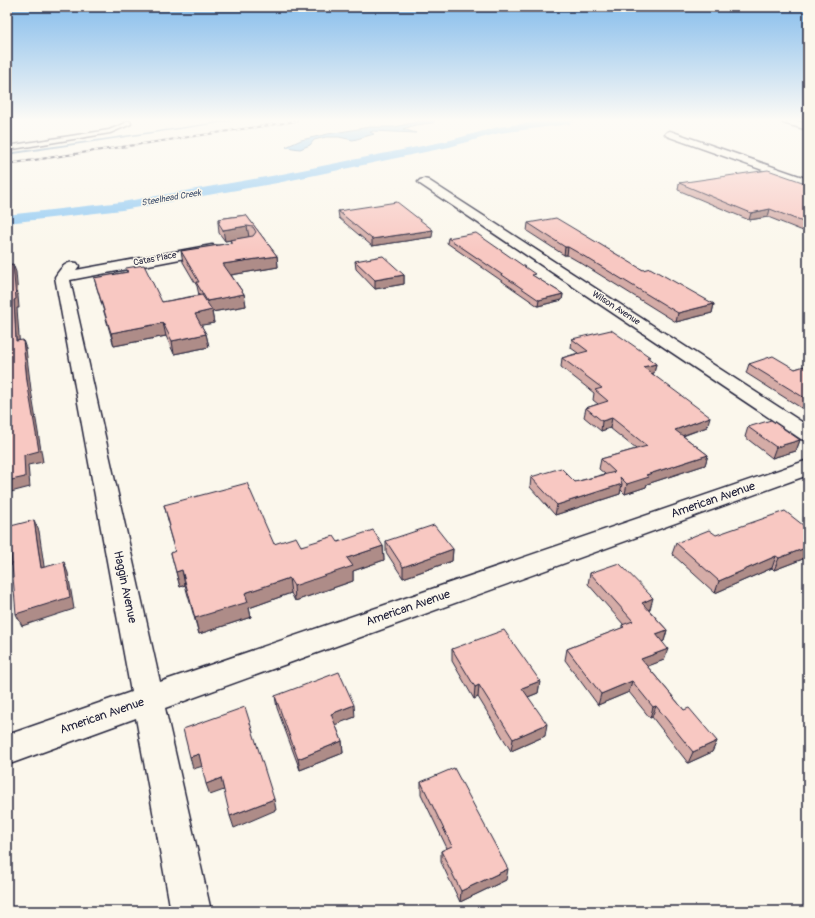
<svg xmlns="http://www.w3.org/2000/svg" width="815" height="918" font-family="Pangolin,sans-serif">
  <rect width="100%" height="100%" fill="#fbf7ec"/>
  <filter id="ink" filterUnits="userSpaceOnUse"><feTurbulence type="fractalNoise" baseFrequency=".025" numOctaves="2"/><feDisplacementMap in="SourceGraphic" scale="8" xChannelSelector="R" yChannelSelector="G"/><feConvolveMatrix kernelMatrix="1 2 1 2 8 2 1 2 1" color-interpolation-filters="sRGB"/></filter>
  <g filter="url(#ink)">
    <path fill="#94cbf3" stroke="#6687a9" d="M420,121H435L432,123L415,125L403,129L416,133L373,131L370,132L374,134L353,140L339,137H326L314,140L310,145L300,149L286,147L301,140L328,134L370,127H395Z"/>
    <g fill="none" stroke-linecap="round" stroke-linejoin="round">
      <path fill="#6687a9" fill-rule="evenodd" d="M225,121H233L7,155V153Z"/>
      <path fill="#94cbf3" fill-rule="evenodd" d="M544,121H574L569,124L499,133L449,147L277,183L122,210L7,223V215L122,202L277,175L447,141L498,127Z"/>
      <g stroke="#22223b" stroke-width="3">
        <path id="service" d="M125,121H130L131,124L110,133L7,150V146L109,130L126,123Z"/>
      </g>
      <g stroke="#22223b" stroke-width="3">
        <g id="minor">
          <path d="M670,131L808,179V186L667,136L665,134L667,132Z"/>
          <path d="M424,179L428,180L808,426V441L801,439L420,184L418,182L420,180Z"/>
          <path d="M212,245L217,246L219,249L217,252L70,280L160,682L808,460V475L165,708L211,911H171L136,718L7,765V735L131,692L55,277C60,269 66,260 77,263L79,266L76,270Z"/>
        </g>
      </g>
      <g stroke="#22223b" stroke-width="3">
        <path id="secondary" d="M782,121H797L808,124V130L783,123Z"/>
      </g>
      <use href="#service" fill="#fbf7ec" fill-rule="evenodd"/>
      <use href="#minor" fill="#fbf7ec" fill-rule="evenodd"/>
      <use href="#secondary" fill="#fbf7ec" fill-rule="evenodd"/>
      <g stroke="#22223b" stroke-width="2">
        <path id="rail" d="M7,164L297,121"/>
      </g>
      <use href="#rail" stroke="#fbf7ec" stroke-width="1.5" stroke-dasharray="4" stroke-linecap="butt"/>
    </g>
    <g fill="#d5aca7" stroke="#22223b">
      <path d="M679,183L808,184V233L768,217L749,220L678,190Z"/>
      <path d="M338,211L432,237L372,246L339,218Z"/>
      <path d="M246,215L277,256L278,267L231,275L244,294L246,306L212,312L214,323L201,325L206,334L209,347L174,354L166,336L114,346L94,278L127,272L126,268L162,302L199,295L197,286L183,262L181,251L231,243L230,240L249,237L225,241L219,233L218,222V219Z"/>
      <path d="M528,223L643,270L714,304L712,313L676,322L581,263L567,255H564L527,231Z"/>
      <path d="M448,238L535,277L563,294L562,300L538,306L447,243Z"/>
      <path d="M355,261L404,275V284L375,289L356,269Z"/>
      <path d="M572,339L649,359L656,364L654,373H652L707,427L683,436L708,455L705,465L647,484L646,487L625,494L621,490L620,494L555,515L530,487L531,477L575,482L605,474L599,469L601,459L636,449L610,428L601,431L584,417L586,408L598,404L593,400L594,393L561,367L562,358L578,353L571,348Z"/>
      <path d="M749,364L795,369L808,365V411H806L746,373Z"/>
      <path d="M748,427L800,440L796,451L772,458L745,437Z"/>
      <path d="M164,505L274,544L301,546L338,542L383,546L384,560L353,571V581L295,601L291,593L249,608L251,617L199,634L185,585L180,587L171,553L175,552L168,527H170Z"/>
      <path d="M808,529V557L774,570L772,568L715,593L672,554L676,543Z"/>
      <path d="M386,541L453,549L452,561L403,578L386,552Z"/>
      <path d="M590,573L650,609L649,610L667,630L664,641L662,642L664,660L647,666L684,710L717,741L712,752L688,763L652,717L650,718L629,692L598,705L565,660L567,649L622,628V625H624L588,584Z"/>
      <path d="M452,649L540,681L538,693L528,697L545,736L511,751L478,697L474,699L452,661Z"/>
      <path d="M275,696L355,717L335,724L342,741L343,753L300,770L277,708Z"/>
      <path d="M421,782L506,880L460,902L441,862V851L447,848L421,794Z"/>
    </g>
    <g fill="#ae8c88" stroke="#22223b">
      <path d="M770,209L768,217L749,220L751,213Z"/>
      <path d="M247,226L249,237L225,241L223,230Z"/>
      <path d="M433,230L432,237L372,246V239Z"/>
      <path d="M565,247H568L567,255H564Z"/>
      <path d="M277,256L278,267L225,276L223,264Z"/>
      <path d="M13,264L16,272L19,308H17L20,350L16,341L14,300Z"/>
      <path d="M404,275V284L375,289V280Z"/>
      <path d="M244,294L246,306L212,312L214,323L197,326L195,314L208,311L207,301Z"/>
      <path d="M563,294L562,300L538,306L539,300Z"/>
      <path d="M714,304L712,313L676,322L678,313Z"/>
      <path d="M163,323L166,336L114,346L111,333Z"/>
      <path d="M206,334L209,347L174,354L172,341Z"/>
      <path d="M23,340L26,349L31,390L43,462L28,465L30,487L7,493V481L24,455L27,381Z"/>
      <path d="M656,364L654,373L641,376L643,367Z"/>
      <path d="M710,417L707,427L673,439L675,430Z"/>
      <path d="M612,418L610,428L601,431L602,421Z"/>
      <path d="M800,440L796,451L772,458L776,447Z"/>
      <path d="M708,455L705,465L647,484L646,487L625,494L627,484L646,475Z"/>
      <path d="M622,484L620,494L555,515L557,505Z"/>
      <path d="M34,520L39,531L46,580L41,568Z"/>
      <path d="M383,546L384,560L353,571V581L295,601L294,586L347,558Z"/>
      <path d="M808,547V557L774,570L779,558Z"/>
      <path d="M453,549L452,561L403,578V567Z"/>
      <path d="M11,552L16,564L7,566V553Z"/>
      <path d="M776,556L772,568L715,593L719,581Z"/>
      <path d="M64,562L68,573L74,609L22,626L16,614Z"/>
      <path d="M182,570L185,585L180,587L176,572Z"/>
      <path d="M289,578L291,593L249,608L251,617L199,634L195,618L245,593Z"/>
      <path d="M653,598L650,609L639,614L642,603Z"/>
      <path d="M667,630L664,641L652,645L656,634Z"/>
      <path d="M668,649L664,660L638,670L641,659Z"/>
      <path d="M540,681L538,693L520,700L522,688Z"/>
      <path d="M632,681L629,692L598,705L601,694Z"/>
      <path d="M479,685L478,697L474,699L475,687Z"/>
      <path d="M354,705L355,717L332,726L331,714Z"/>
      <path d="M656,706L652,717L650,718L653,707Z"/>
      <path d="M547,724L545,736L511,751L513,739Z"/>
      <path d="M342,741L343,753L300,770L298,759Z"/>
      <path d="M717,741L712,752L688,763L693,752Z"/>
      <path d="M199,754L203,766L193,769L190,757Z"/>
      <path d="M221,778L224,790L210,795L206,784Z"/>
      <path d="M274,799L276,810L234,828L230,816Z"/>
      <path d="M508,869L506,880L460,902L461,891Z"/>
    </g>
    <g fill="#f8c8c2" stroke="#22223b">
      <path d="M768,170L808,184V224L770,209L751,213L679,183Z"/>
      <path d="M397,202L433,230L372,239L338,211Z"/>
      <path d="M246,215L277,256L223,264L244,294L207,301L196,282H199L181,251L232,243L230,240L253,236L256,232L253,227L247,226L223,230L218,222H220L218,219Z"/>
      <path d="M556,218L643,270L650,268L714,304L678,313L582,255L568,247H565L528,223Z"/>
      <path d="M476,233L535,274L532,275L563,294L539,300L448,238Z"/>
      <path d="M383,256L404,275L375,280L355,261Z"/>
      <path d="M13,264L16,299L14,300L16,341L23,340L27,381L39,451L24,455L25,477L7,481V265Z"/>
      <path d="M144,265L162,302L202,295L212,310L195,314L206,334L172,341L163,323L111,333L94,278L128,272L126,268Z"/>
      <path d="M611,330L650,357H647L656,364L643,367L710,417L675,430L708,455L646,475L649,477L627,484L620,477L622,484L557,505L531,477L561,468L575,482L615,472L601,459L647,446L612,418L602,421L586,408L608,401L595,390L602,388L562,358L588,351L572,339Z"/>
      <path d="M773,356L795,369L808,365V400L749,364Z"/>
      <path d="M771,420L800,440L776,447L748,427Z"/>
      <path d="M247,483L274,544L296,537L301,546L334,536L338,542L373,530L383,546L347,558L353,566L294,586L289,578L245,593L248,602L195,618L182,570L176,572L171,553L175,551L168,527L170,526L164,505Z"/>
      <path d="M785,511L808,529V547L779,558L776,556L719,581L676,543L709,530L716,535Z"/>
      <path d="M34,520L41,568L64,562L70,597L16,614L11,552L7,553V527Z"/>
      <path d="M434,525L453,549L403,567L386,541Z"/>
      <path d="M619,563L653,598L642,603L667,630L656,634L668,649L641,659L684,710L689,708L717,741L693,752L656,706L653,707L632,681L601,694L567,649L624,627L622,625L633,621L590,573Z"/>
      <path d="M504,630L540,681L522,688L547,724L513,739L479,685L475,687L452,649Z"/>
      <path d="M339,672L354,705L331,714L342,741L298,759L275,696Z"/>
      <path d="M245,707L274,799L230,816L221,778L206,784L199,754L190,757L183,729Z"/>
      <path d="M454,768L508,869L461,891L441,851L452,846L421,782Z"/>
    </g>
  </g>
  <linearGradient id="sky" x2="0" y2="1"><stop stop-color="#86bdec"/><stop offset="0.48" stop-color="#fdfbf6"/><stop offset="1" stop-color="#fdfbf6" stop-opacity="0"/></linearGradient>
  <rect width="815" height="250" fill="url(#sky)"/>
  <g text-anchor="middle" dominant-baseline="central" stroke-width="3" stroke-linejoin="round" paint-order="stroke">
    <g font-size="9" font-style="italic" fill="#445572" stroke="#fbf7ec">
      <text transform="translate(171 198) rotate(-10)">Steelhead Creek</text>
    </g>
    <g font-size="9" fill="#22223b" stroke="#fbf7ec">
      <text transform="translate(155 259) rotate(-11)">Catas Place</text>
      <text transform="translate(616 308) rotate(33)">Wilson Avenue</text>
    </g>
    <g font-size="12" fill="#22223b" stroke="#fbf7ec">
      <text transform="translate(713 500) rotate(-19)">American Avenue</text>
      <text transform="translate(125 587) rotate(78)">Haggin Avenue</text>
      <text transform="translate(408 608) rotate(-19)">American Avenue</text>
      <text transform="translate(102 716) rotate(-19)">American Avenue</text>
    </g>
  </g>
  <rect width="815" height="918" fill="none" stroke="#fbf7ec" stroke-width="24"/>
  <rect x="12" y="12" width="791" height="894" fill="none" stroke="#22223b" stroke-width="1.5" filter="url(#ink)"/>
</svg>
